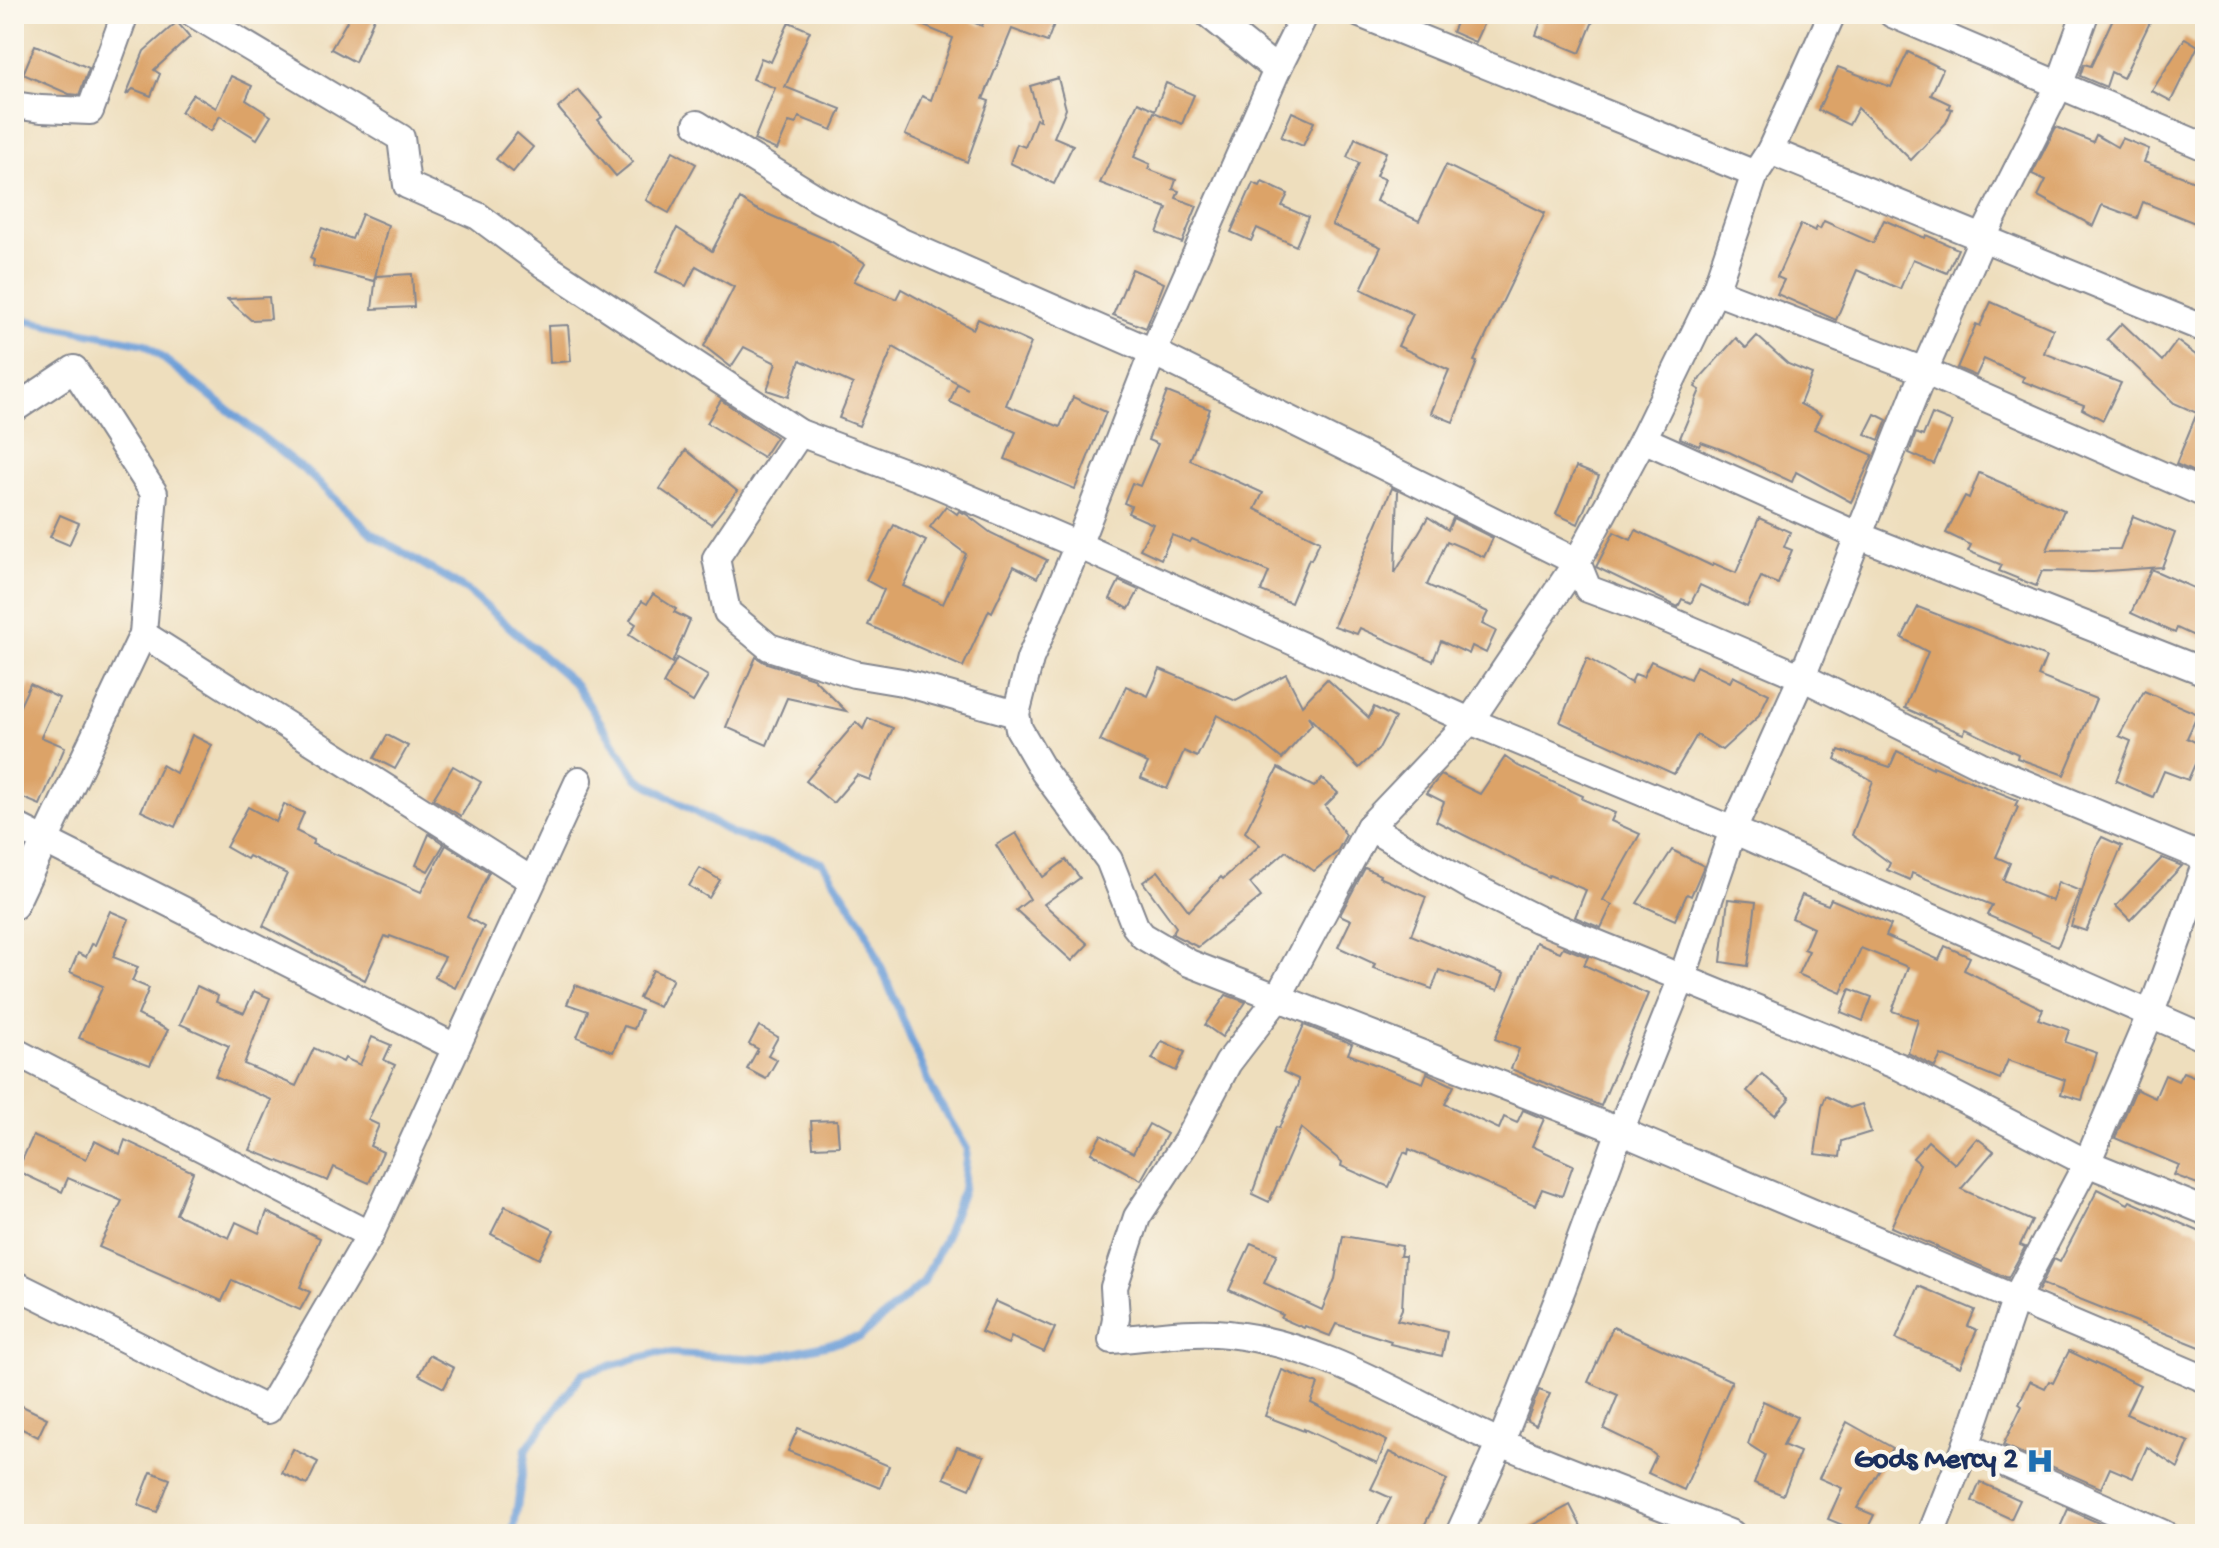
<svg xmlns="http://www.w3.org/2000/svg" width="2219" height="1548" font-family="'Gochi Hand',sans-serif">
  <rect width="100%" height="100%" fill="#fbf7ec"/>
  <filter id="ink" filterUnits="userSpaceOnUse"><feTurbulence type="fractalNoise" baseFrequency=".0125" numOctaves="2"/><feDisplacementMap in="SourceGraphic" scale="16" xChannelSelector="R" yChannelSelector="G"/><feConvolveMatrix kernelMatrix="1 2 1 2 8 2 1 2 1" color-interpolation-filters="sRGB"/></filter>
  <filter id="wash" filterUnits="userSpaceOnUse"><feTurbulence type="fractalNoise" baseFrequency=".006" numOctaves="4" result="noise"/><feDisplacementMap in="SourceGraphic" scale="32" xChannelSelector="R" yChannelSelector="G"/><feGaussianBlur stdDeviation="1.8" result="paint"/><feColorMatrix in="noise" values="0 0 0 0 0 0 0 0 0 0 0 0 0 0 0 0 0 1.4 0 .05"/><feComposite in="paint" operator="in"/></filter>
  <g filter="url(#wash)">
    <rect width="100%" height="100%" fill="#eedebd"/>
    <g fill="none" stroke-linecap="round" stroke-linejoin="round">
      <path stroke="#6d9fd8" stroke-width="8" d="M14,318L145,344L309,474L372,534L468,591L575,684L637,778L733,834L822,862L863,924L933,1092L967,1149L963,1190L946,1235L923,1283L860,1337L763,1359L658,1353L583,1373L526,1449L513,1534"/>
    </g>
    <g id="blocks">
      <g fill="#dca368">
        <path d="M351,14H376L355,62L331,49Z"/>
        <path d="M895,14H953L982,26L985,19L977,14H1058L1047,42L1012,29L983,99L989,101L967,162L905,135L922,96L931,100L953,38Z"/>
        <path d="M1460,14H1488L1475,42L1452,32Z"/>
        <path d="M1544,14H1596L1580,53L1536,35Z"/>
        <path d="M2115,14H2154L2123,78L2111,72L2106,87L2080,76L2084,64L2091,66Z"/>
        <path d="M177,22L190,37L154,70L160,74L151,96L133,89L126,95L144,51Z"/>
        <path d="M789,22L810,31L785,87L841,109L832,130L799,117L796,124L789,122L777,150L754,140L775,88L753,79L761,58L771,62Z"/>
        <path d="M2185,38L2198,46L2171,101L2152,91Z"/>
        <path d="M35,45L89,68L79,95L69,94L23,74Z"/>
        <path d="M1908,52L1943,69L1931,95L1950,104L1948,108L1952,109L1946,123L1911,160L1858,108L1849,125L1818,110L1838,67L1891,87Z"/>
        <path d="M231,76L252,86L246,100L271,116L257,139L220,116L211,131L181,112L193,94L216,108Z"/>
        <path d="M1058,78L1066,109L1054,137L1073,145L1054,184L1010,163L1017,144L1025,147L1036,119L1040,120L1030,86Z"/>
        <path d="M1166,83L1194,95L1182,124L1154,112L1134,157L1150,164L1148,169L1176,180L1173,189L1179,191L1176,198L1197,206L1182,243L1157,233L1167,208L1100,183L1138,102L1155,110Z"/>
        <path d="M578,90L602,117L598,120L633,162L616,176L558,108Z"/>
        <path d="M1292,112L1314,122L1303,146L1281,137Z"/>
        <path d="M2056,127L2093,142L2096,135L2117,147L2122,138L2149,149L2144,162L2205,185V227L2143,202L2137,218L2102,205L2093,226L2038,196L2046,180L2032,174Z"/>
        <path d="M517,133L533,147L513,172L496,159Z"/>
        <path d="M1355,138L1386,152L1376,176L1385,179L1376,201L1419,221L1446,165L1545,213L1474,361L1477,362L1453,422L1431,413L1449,370L1398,346L1413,314L1361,289L1381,247L1332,225L1359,163L1347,157Z"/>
        <path d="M673,151L696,164L669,213L646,200Z"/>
        <path d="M1262,182L1288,194L1282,206L1308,217L1296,246L1257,228L1251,241L1231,232L1253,183L1260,186Z"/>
        <path d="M740,199L756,209L832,242L865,263L854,281L896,299L901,289L973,329L978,319L1031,343L1006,405L1060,427L1073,397L1106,412L1075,489L1005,459L1016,432L950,402L957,384L968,389L893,347L859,426L839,418L853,384L800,360L788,397L767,390L776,363L744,347L731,367L704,346L734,287L696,266L686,286L656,272L677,228L712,251Z"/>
        <path d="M362,214L388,225L374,281L313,266L314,260L310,258L322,228L352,239Z"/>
        <path d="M1884,220L1925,238L1926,235L1958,249L1947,273L1913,259L1900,289L1857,270L1836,320L1777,294L1784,280L1777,277L1801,224L1815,231L1817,227L1820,229L1824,221L1873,243Z"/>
        <path d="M1132,269L1164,283L1146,328L1113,315Z"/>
        <path d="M412,274L414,307L372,309L376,276Z"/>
        <path d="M269,297L271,319L251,320L227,299Z"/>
        <path d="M1991,302L2053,329L2044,353L2121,383L2103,420L2082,409L2084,405L2022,381L2024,377L1984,359L1976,376L1957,368L1976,324L1980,326Z"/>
        <path d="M2122,323L2162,361L2177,341L2205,362V477L2176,464L2197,413L2174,403L2107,339Z"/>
        <path d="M568,325L571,361L550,363L548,326Z"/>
        <path d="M1757,336L1788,364L1812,374L1800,404L1821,415L1814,429L1873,455L1851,502L1796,472L1792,482L1729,452L1701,442L1699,446L1680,438L1700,390L1695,387L1701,377L1736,338L1746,348Z"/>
        <path d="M1167,392L1210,409L1190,460L1263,493L1255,509L1320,541L1311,560L1309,559L1291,603L1261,591L1269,572L1192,539L1190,542L1172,535L1161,559L1140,549L1153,524L1128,513L1131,506L1124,503L1132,483L1140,486L1158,444L1148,440Z"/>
        <path d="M721,400L776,437L763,457L707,423Z"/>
        <path d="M1875,414L1887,420L1879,440L1865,434Z"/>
        <path d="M1932,414L1952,422L1934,464L1909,453L1916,433L1923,436Z"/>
        <path d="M686,450L737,491L711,524L660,489Z"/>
        <path d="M1576,467L1599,476L1578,524L1556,514Z"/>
        <path d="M1979,473L2064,510L2047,550L2120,549L2133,516L2175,533L2162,567L2093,572L2042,571L2036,586L1999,571L2002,565L1968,551L1971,545L1946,533L1965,496L1969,498Z"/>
        <path d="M1392,488L1398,491L1395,573L1428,517L1448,530L1453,518L1493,538L1484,557L1447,541L1427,585L1488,612L1482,624L1496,631L1486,653L1472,646L1469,654L1441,641L1433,661L1360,628L1357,634L1334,626Z"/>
        <path d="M946,506L957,514L959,511L966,514L991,533L1047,560L1037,578L1014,566L992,612L989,610L963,667L868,625L884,590L866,580L894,525L926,541L903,586L943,604L966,554L930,527Z"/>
        <path d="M60,515L79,523L69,545L50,537Z"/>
        <path d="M1759,518L1790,532L1784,547L1792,550L1778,584L1761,577L1747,607L1700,585L1691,603L1682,599L1678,607L1596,567L1614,532L1631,540L1636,530L1712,566L1713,563L1736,573Z"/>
        <path d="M2151,569L2205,593V641L2177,628L2175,633L2131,613Z"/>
        <path d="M1119,581L1139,590L1129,609L1110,599Z"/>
        <path d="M653,594L676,609L674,612L690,620L672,663L629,635L636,624L630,620L642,601L647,604Z"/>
        <path d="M1918,607L2046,657L2038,676L2096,699L2064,775L2017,758L2018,754L1966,729L1963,734L1905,708L1928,652L1902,638Z"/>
        <path d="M756,657L764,662L813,678L846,711L787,698L767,745L726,727Z"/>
        <path d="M677,658L708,676L693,702L663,684Z"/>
        <path d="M1587,658L1631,683L1635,674L1643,677L1651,661L1690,679L1696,666L1730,682L1733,676L1769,694L1758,717L1722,750L1697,735L1674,774L1560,722Z"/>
        <path d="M1160,669L1236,701L1286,674L1302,705L1327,679L1369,718L1374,707L1395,718L1378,750L1359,768L1308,716L1312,724L1282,759L1251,734L1217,715L1197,757L1184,751L1167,789L1141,778L1148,763L1100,741L1126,686L1148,696Z"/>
        <path d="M30,684L59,698L41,737L65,747L40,805L14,794V719Z"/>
        <path d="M2144,691L2198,714L2187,738L2203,746L2188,780L2164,771L2153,797L2116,781L2131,741L2119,736Z"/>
        <path d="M868,718L893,728L870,780L857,775L833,803L806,781L856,722L863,729Z"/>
        <path d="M192,735L212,745L175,827L141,811L162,765L176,773Z"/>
        <path d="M387,735L408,746L395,769L374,758Z"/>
        <path d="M1839,750L1890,767L1897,751L1933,768V766L2018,800L2015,806L2018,807L1996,857L2010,863L2003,880L2052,901L2058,882L2080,891L2058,946L1987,915L1992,905L1912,873L1910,880L1887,870L1890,863L1852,835L1873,781L1835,759Z"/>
        <path d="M1505,757L1518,766L1583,796L1582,799L1615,813L1611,821L1640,834L1603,900L1612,905L1601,928L1575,917L1586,890L1549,875L1548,877L1436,821L1444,802L1426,793L1441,775L1480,794Z"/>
        <path d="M453,766L481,782L461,816L433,799Z"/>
        <path d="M1278,768L1314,787L1322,778L1338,793L1325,806L1346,835L1337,852L1314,871L1286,851L1250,883L1261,897L1198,947L1172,934L1176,927L1143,882L1158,871L1189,911L1221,877L1223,879L1260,845L1245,832Z"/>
        <path d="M284,804L304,813L296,831L314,840L312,844L421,892L446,845L489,872L467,917L484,927L455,988L434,977L445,957L390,936L389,938L385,936L365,980L263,926L287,874L249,856L247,859L226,847L248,807L276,822Z"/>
        <path d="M1016,833L1043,877L1066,860L1080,878L1044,904L1088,944L1072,961L1016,910L1030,899L996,845Z"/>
        <path d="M429,834L444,844L428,871L416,865Z"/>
        <path d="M2102,837L2122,846L2086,931L2071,926L2096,847Z"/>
        <path d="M1672,850L1704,866L1691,896L1687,894L1675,920L1637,903Z"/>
        <path d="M2162,858L2182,866L2130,920L2116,906Z"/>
        <path d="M700,868L720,880L709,898L689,886Z"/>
        <path d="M1365,868L1380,875L1379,877L1426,897L1411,935L1504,974L1498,990L1439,970L1432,989L1373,968L1375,964L1338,947L1351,920L1340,915Z"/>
        <path d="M1802,895L1828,905L1831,899L1891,925L1886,936L1939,960L1945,946L1970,957L1964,970L2043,1009L2038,1019L2069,1030L2065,1042L2097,1053L2082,1100L2061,1094L2065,1080L2008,1060L2000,1079L1941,1055L1935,1067L1908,1053L1918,1020L1892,1011L1908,967L1861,948L1841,993L1798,974L1809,951L1804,949L1813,928L1792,918Z"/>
        <path d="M1728,899L1756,902L1748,966L1721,962Z"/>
        <path d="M110,911L129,919L113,957L138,967L132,981L149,988L138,1015L168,1030L150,1065L79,1038L103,986L70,972L78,953L86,957L92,944L95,945Z"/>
        <path d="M1536,942L1560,952L1563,947L1588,957L1584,965L1648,994L1601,1106L1511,1069L1519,1049L1495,1039Z"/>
        <path d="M653,970L673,979L659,1007L639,998Z"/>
        <path d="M575,985L641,1011L634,1029L624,1026L613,1052L577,1037L588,1011L567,1004Z"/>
        <path d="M197,986L218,996L216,1002L244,1013L254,991L270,998L244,1064L296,1086L314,1048L343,1062L345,1058L360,1065L372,1037L391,1045L384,1060L395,1065L368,1120L379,1125L370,1146L383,1152L369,1183L334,1167L328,1181L250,1150L272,1100L215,1076L229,1046L180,1024Z"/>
        <path d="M1850,989L1872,997L1863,1021L1841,1012Z"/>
        <path d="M1226,995L1246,1002L1222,1037L1205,1025Z"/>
        <path d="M1304,1025L1352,1044L1348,1054L1423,1083L1427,1073L1454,1086L1445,1104L1499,1129L1504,1117L1517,1123L1523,1110L1544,1119L1532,1146L1573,1165L1562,1196L1542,1189L1535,1205L1409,1149L1408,1154L1404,1152L1389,1187L1341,1166L1342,1162L1301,1128L1269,1202L1252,1194L1276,1127L1279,1128L1298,1084V1079L1283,1072Z"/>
        <path d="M759,1026L778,1037L768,1055L777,1060L766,1079L747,1069L758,1049L749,1044Z"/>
        <path d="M1162,1041L1185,1052L1176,1071L1152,1059Z"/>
        <path d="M2183,1072L2205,1081V1172L2200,1185L2174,1175L2179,1165L2115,1138L2136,1089L2155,1098L2165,1075L2178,1081Z"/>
        <path d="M1762,1074L1790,1098L1775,1115L1747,1091Z"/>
        <path d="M1826,1096L1850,1108L1862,1104L1871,1132L1842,1141L1840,1157L1815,1154L1822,1107Z"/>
        <path d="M837,1120L839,1146L813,1147L811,1121Z"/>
        <path d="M1149,1124L1167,1134L1141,1180L1091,1153L1101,1135L1133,1153Z"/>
        <path d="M33,1136L86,1159L95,1141L120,1154L125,1140L193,1172L176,1214L229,1238L236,1222L259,1233L267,1212L320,1238L300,1287L310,1292L300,1310L232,1280L222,1301L99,1247L122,1201L68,1178L62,1192L17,1171Z"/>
        <path d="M1977,1138L1994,1151L1961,1189L2032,1221L2020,1245L2025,1247L2008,1278L1891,1227L1920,1164L1913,1158L1928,1141L1955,1164Z"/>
        <path d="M2098,1189L2128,1204L2130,1201L2205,1234V1349L2042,1284L2038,1291L2054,1259L2060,1262Z"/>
        <path d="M505,1206L554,1230L539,1259L491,1234Z"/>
        <path d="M1343,1236L1402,1246L1400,1256H1405L1402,1309L1397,1320L1447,1332L1442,1356L1390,1344L1391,1341L1336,1324L1330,1336L1305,1326L1304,1328L1281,1318L1283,1315L1229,1290L1251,1243L1277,1254L1264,1283L1322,1310L1335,1279Z"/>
        <path d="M1919,1286L1975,1310L1968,1326L1977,1330L1960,1367L1896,1339Z"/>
        <path d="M995,1301L1055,1328L1044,1352L1011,1337L1008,1344L981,1332Z"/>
        <path d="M1613,1327L1732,1381L1684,1490L1648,1473L1656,1456L1650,1451L1604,1429L1618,1395L1588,1382Z"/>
        <path d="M2069,1351L2140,1385L2126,1414L2189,1442L2178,1468L2147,1447L2133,1478L2110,1468L2101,1488L2003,1445L2022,1406L2019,1404L2030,1381L2045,1388L2049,1381L2053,1383Z"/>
        <path d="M429,1355L454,1368L444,1388L419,1375Z"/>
        <path d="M1282,1370L1318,1384L1311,1403L1387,1441L1377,1463L1304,1429V1431L1265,1416Z"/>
        <path d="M1539,1390L1550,1394L1536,1425L1527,1420Z"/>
        <path d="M1763,1401L1797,1417L1783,1445L1800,1452L1783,1495L1754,1483L1765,1455L1748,1444Z"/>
        <path d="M14,1402L47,1418L38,1437L14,1425Z"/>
        <path d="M1847,1422L1893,1448L1857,1508L1874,1515L1865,1534H1841L1845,1526L1828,1519L1842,1488L1819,1478Z"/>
        <path d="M798,1428L889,1466L880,1488L788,1451Z"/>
        <path d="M957,1447L984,1456L970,1489L944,1478Z"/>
        <path d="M293,1449L318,1462L307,1485L282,1473Z"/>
        <path d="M1389,1452L1447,1480L1420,1534H1373L1391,1498L1371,1489Z"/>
        <path d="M151,1472L170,1479L157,1512L138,1505Z"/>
        <path d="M1980,1482L2020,1500L2011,1519L1972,1501Z"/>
        <path d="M1570,1505L1585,1534H1516Z"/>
        <path d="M2068,1509L2103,1525L2099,1534H2057Z"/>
      </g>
    </g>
  </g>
  <g filter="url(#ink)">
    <use href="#blocks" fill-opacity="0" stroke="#84868e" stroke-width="2"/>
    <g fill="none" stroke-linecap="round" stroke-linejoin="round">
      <g stroke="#84868e" stroke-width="30">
        <g id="street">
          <path d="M194,14L401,138L407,185L478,216L544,265L800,433L936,484L1078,545L1470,721L1733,830L2205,1038"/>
          <path d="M1208,14L1277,70"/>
          <path d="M1305,14L1277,70L1153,352L1078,545L1030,659L1016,714L1019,729L1044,772L1109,860L1135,926L1143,936L1189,963L1620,1131L2205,1379"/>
          <path d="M1360,14L1755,174"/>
          <path d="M1892,14L2205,147"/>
          <path d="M14,105L41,109L90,111L125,14"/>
          <path d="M697,124L820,200L904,243L1153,352L1577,562L1588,589L1650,612L1802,677L1980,765L2205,858"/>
          <path d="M1770,151L2205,329"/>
          <path d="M1715,291L1924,371L2205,494"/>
          <path d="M14,409L74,369L154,493L143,634L14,906"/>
          <path d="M800,433L716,558L727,612L769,647L854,674L902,682L1016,714"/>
          <path d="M1643,439L1857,535L2205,672"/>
          <path d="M143,634L531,880"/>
          <path d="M14,825L455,1047"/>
          <path d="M1369,827L1467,884L1537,919L1900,1067L2087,1163L2205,1211"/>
          <path d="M14,1051L370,1235"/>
          <path d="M14,1284L268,1410L370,1235L579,780"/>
          <path d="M1966,1446L2164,1534"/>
          <path d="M1459,1534L1501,1442L1562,1289L1620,1131L1682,978L1733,830L1802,677L1924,371L1983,237L2059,86L2085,14"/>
          <path d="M1732,1534C1655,1503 1576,1475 1499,1442C1410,1402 1327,1345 1228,1334C1190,1330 1150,1337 1112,1340L1116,1318L1114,1287L1137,1217L1186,1142L1228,1063L1277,999L1369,827L1470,721L1577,562L1643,439L1715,291L1755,174L1770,151L1832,14"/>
          <path d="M1931,1534L1966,1446L2016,1298L2087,1163L2150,1015L2205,865"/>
        </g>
      </g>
      <use href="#street" stroke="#fff" stroke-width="26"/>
    </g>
  </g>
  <defs>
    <g id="hospital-bare" transform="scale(2.16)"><path d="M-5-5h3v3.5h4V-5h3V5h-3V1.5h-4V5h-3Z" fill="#1f6fb2" stroke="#fbf7ec" stroke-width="2.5" paint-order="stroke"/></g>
  </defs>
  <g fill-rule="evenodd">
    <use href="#hospital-bare" x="2040" y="1461"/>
  </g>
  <g text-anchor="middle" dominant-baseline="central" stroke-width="8" stroke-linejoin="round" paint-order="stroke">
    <g font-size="30" font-weight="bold" fill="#1b2f5e" stroke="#fbf7ec" text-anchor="end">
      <text x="2018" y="1461">Gods Mercy 2</text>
    </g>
  </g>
  <rect width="2219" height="1548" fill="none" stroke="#fbf7ec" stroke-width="48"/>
</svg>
